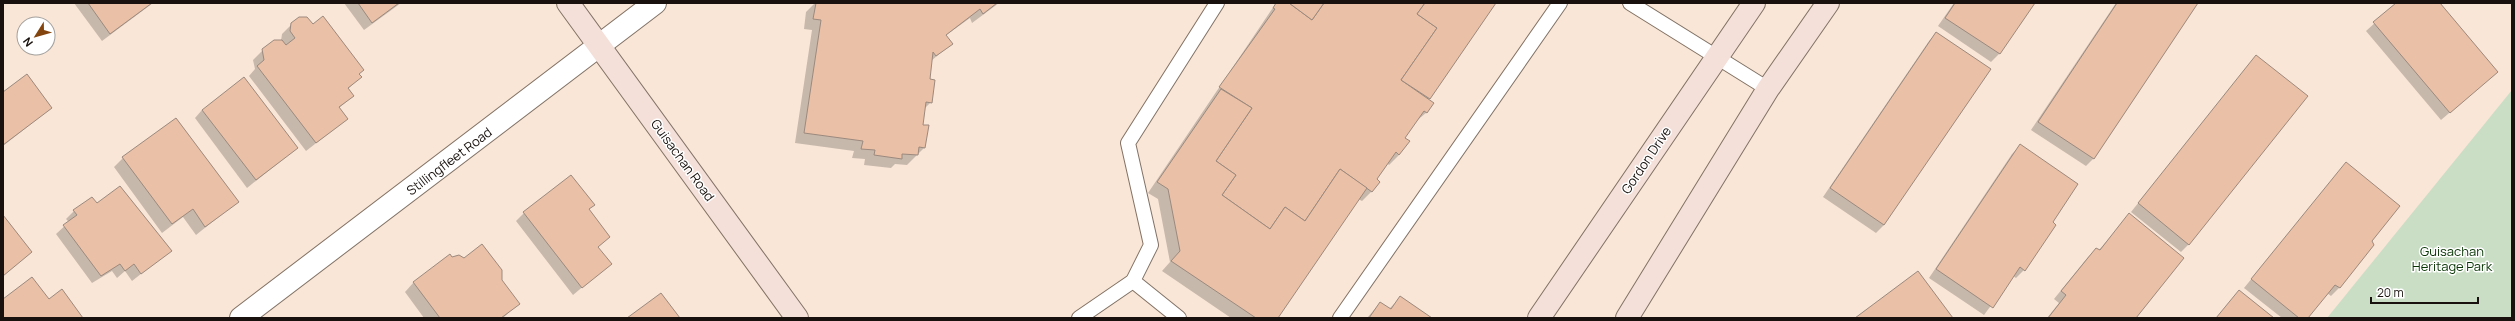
<svg xmlns="http://www.w3.org/2000/svg" width="2515" height="321" font-family="Manrope,sans-serif">
  <rect width="100%" height="100%" fill="#f9e6d7"/>
  <path fill="#cadec6" d="M2512,90V318H2327Z"/>
  <g fill="#0003">
    <path d="M74,3H153L102,41Z"/>
    <path d="M344,3H401L364,30Z"/>
    <path d="M815,3H999L972,23L970,18L945,36L951,44L931,61L929,80L931,102L924,109L922,125L925,147L907,165L895,164L891,168L864,165L865,159L852,158L854,151L795,143L812,30L804,29L806,12Z"/>
    <path d="M1276,3H1494L1428,100L1426,113L1415,122L1404,138L1409,141L1399,155L1389,165L1387,163L1376,180L1372,191L1362,201L1358,199L1277,318H1231L1162,271L1170,262L1158,199L1148,193Z"/>
    <path d="M1954,3H2033L1999,54L1991,62L1938,26Z"/>
    <path d="M2116,3H2197L2093,159L2086,166L2031,130Z"/>
    <path d="M2397,3H2439L2497,72L2441,120L2366,31Z"/>
    <path d="M292,24L360,77L348,89L353,96L339,108L347,119L306,151L249,76L255,69L253,60L263,50L281,41L282,34Z"/>
    <path d="M1937,33L1884,225L1876,233L1823,197L1929,41Z"/>
    <path d="M2249,65L2189,244L2181,252L2131,212Z"/>
    <path d="M3,93L51,108L3,146Z"/>
    <path d="M202,110L297,148L247,188L195,118Z"/>
    <path d="M2020,146L2054,225L2024,270L2016,278L2013,276L1984,315L1929,278L2012,154Z"/>
    <path d="M123,158L237,202L196,235L183,217L162,233L114,167Z"/>
    <path d="M2346,163L2373,245L2339,288L2331,296L2327,293L2307,318H2282L2244,288Z"/>
    <path d="M97,205L170,251L132,281L125,271L117,278L112,271L92,283L56,234L69,222L66,219L74,211Z"/>
    <path d="M593,205L588,210L609,237L597,248L610,264L573,295L516,221L524,213Z"/>
    <path d="M2129,215L2135,318H2047L2059,303L2054,299L2088,257L2096,249L2099,250Z"/>
    <path d="M3,217L31,252L3,276Z"/>
    <path d="M452,258L501,280L518,304L503,318H424L405,292L414,282Z"/>
    <path d="M1401,297L1430,318H1367L1380,303L1389,309Z"/>
  </g>
  <g fill="#eac0a6" stroke="#9c897e">
    <path d="M88,3H152L110,34Z"/>
    <path d="M358,3H399L372,23Z"/>
    <path d="M816,3H997L983,14L980,9L946,35L953,44L936,56L933,52L930,79L935,80L932,103L926,102L923,125H929L925,148L919,147L918,155L902,154V159L874,155L875,150L861,149L863,141L804,133L821,20L813,19Z"/>
    <path d="M1276,3H1289L1312,20L1324,3H1425L1417,14L1437,28L1401,80L1434,103L1427,113L1424,111L1405,138L1410,141L1399,155L1396,152L1377,179L1380,182L1372,192L1340,169L1305,221L1285,207L1270,229L1222,195L1236,175L1216,161L1252,108L1219,87L1275,9L1273,8Z"/>
    <path d="M1289,3H1324L1312,20Z"/>
    <path d="M1425,3H1496L1430,99L1401,80L1437,28L1417,14Z"/>
    <path d="M1955,3H2035L2000,54L1945,18Z"/>
    <path d="M2117,3H2198L2094,159L2038,122Z"/>
    <path d="M2396,3H2440L2498,72L2450,113L2373,22Z"/>
    <path d="M323,16L364,70L359,74L362,77L348,88L354,96L339,107L348,119L316,143L257,66L264,60L262,49L274,40H282L286,45L295,38L290,31L291,23L299,17H307L313,24Z"/>
    <path d="M1936,32L1991,69L1884,225L1830,188Z"/>
    <path d="M2256,55L2308,96L2189,245L2138,203Z"/>
    <path d="M27,74L52,108L3,145V92Z"/>
    <path d="M244,77L298,148L256,180L202,110Z"/>
    <path d="M1221,89L1252,108L1216,161L1236,175L1222,195L1270,229L1285,207L1305,221L1340,169L1367,188L1278,318H1256L1171,261L1180,251L1168,189L1157,182Z"/>
    <path d="M176,118L239,202L205,227L193,209L172,224L122,157Z"/>
    <path d="M2020,144L2078,184L2053,222L2056,225L2025,271L2020,267L1993,308L1936,269Z"/>
    <path d="M2346,162L2400,206L2372,241L2374,245L2340,288L2335,285L2308,318H2299L2251,279Z"/>
    <path d="M571,175L595,205L589,209L610,237L598,247L612,264L582,288L523,212Z"/>
    <path d="M120,186L172,251L141,274L134,264L125,271L120,264L101,276L63,225L77,215L73,210L92,197L97,203Z"/>
    <path d="M2129,213L2184,258L2136,318H2048L2066,295L2061,291L2096,248L2100,250Z"/>
    <path d="M3,215L32,252L3,276Z"/>
    <path d="M482,244L502,270V280L520,304L501,318H440L413,282L450,254L452,257L459,255L464,258Z"/>
    <path d="M1918,271L1953,318H1855Z"/>
    <path d="M32,277L49,299L62,289L83,318H3V299Z"/>
    <path d="M2239,290L2274,318H2216Z"/>
    <path d="M661,293L680,318H627Z"/>
    <path d="M1400,296L1432,318H1369L1380,302L1391,309Z"/>
  </g>
  <g fill="none" stroke-linecap="round" stroke-linejoin="round">
    <g stroke="#827265" stroke-width="16">
      <g id="lane">
        <path d="M1630,3L1768,89"/>
        <path d="M1133,281L1179,318"/>
        <path d="M1079,318L1133,281L1151,245L1128,143L1217,3"/>
        <path d="M1340,318L1560,3"/>
      </g>
    </g>
    <g stroke="#827265" stroke-width="24">
      <path id="street" d="M241,318L655,3"/>
    </g>
    <g stroke="#827265" stroke-width="24">
      <g id="secondary">
        <path d="M568,3L797,318"/>
        <path d="M1539,318L1754,3"/>
        <path d="M1627,318L1768,89L1828,3"/>
      </g>
    </g>
    <use href="#lane" stroke="#fff" stroke-width="14"/>
    <use href="#street" stroke="#fff" stroke-width="22"/>
    <use href="#secondary" stroke="#f4dfd9" stroke-width="22"/>
  </g>
  <g text-anchor="middle" dominant-baseline="central" stroke-width="3" stroke-linejoin="round" paint-order="stroke">
    <g font-size="13" fill="#18110d" stroke="#fff">
      <text transform="translate(683 160) rotate(54)">Guisachan Road</text>
      <text transform="translate(1646 160) rotate(-56)">Gordon Drive</text>
      <text transform="translate(449 161) rotate(-37)">Stillingfleet Road</text>
    </g>
    <g font-size="13" fill="#073403" stroke="#fff">
      <text x="2452" y="251">Guisachan<tspan x="2452" dy="15">Heritage Park</tspan></text>
    </g>
  </g>
  <rect width="2515" height="321" fill="none" stroke="#18110d" stroke-width="8"/>
  <g transform="translate(36 36) rotate(233)"><circle r="19" fill="#ffffff" stroke="#a3a09e"/>
  <path d="M0-3L7 15L0 10L-7 15Z" fill="#84440d"/>
  <text y="-6" font-size="11" font-weight="bold" text-anchor="middle" fill="#18110d">N</text>
  </g>
  <path d="M2371 297v6h107v-6" fill="none" stroke="#18110d" stroke-width="2"/>
  <text x="2377" y="297" font-size="12" fill="#18110d" stroke="#ffffff" stroke-width="3" paint-order="stroke">20 m</text>
</svg>
